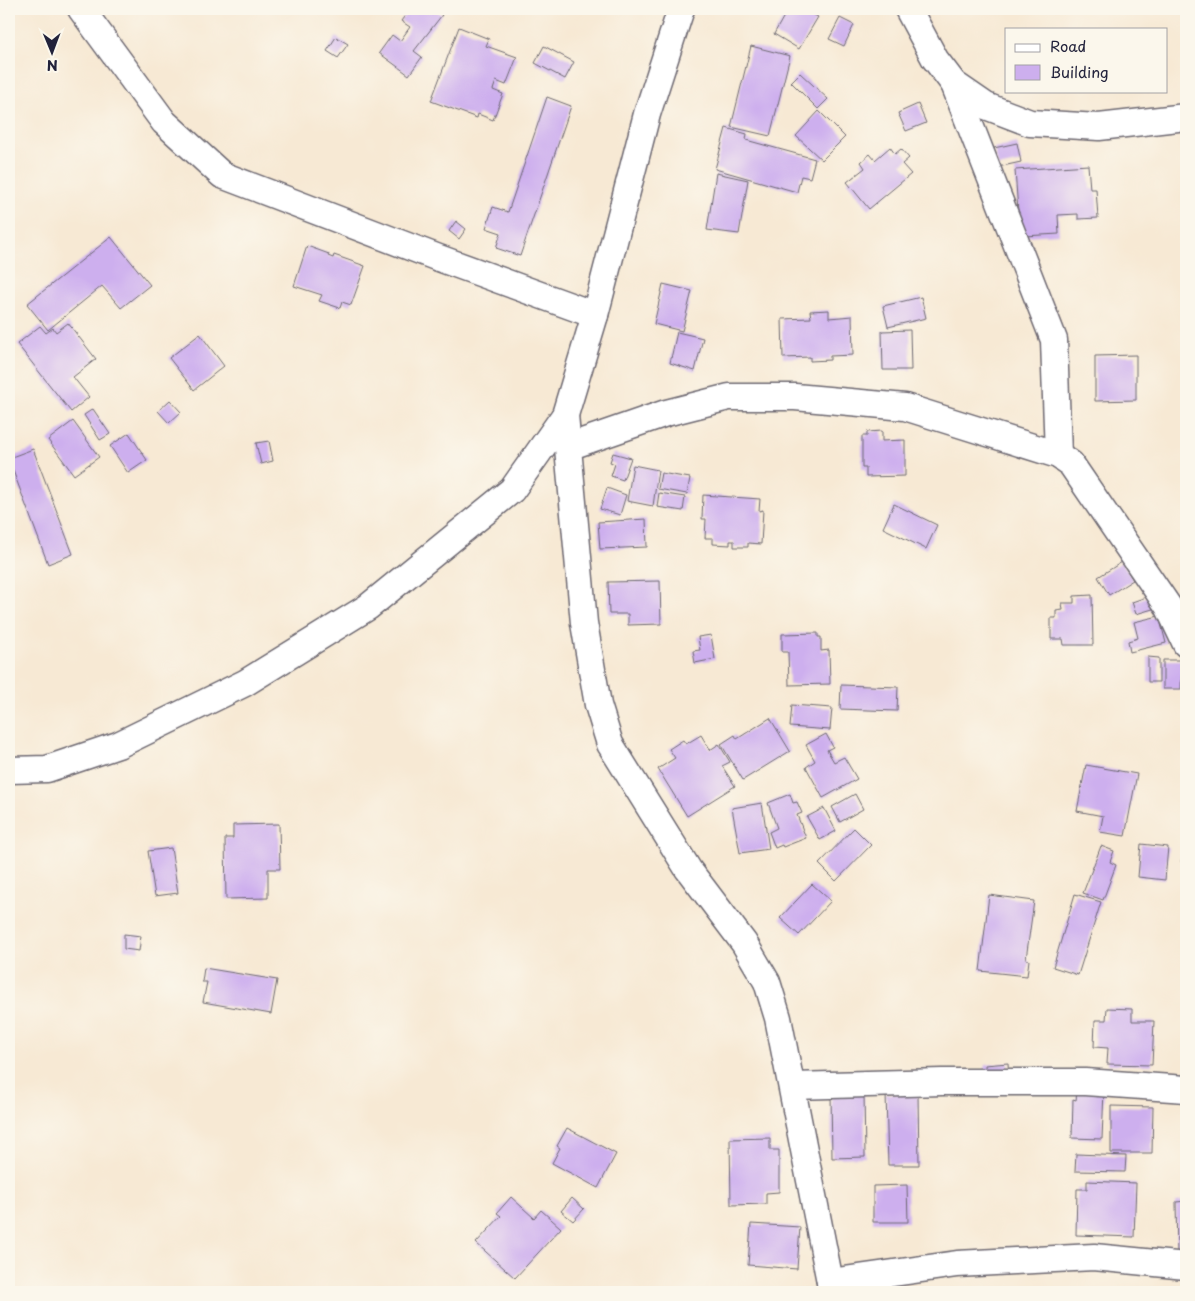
<svg xmlns="http://www.w3.org/2000/svg" width="1195" height="1301" font-family="'Playpen Sans',sans-serif">
  <rect width="100%" height="100%" fill="#fbf7ec"/>
  <filter id="ink" filterUnits="userSpaceOnUse"><feTurbulence type="fractalNoise" baseFrequency=".02" numOctaves="2"/><feDisplacementMap in="SourceGraphic" scale="10" xChannelSelector="R" yChannelSelector="G"/><feConvolveMatrix kernelMatrix="1 2 1 2 8 2 1 2 1" color-interpolation-filters="sRGB"/></filter>
  <filter id="wash" filterUnits="userSpaceOnUse"><feTurbulence type="fractalNoise" baseFrequency=".0096" numOctaves="4" result="noise"/><feDisplacementMap in="SourceGraphic" scale="20" xChannelSelector="R" yChannelSelector="G"/><feGaussianBlur stdDeviation="1.12" result="paint"/><feColorMatrix in="noise" values="0 0 0 0 0 0 0 0 0 0 0 0 0 0 0 0 0 1.4 0 .05"/><feComposite in="paint" operator="in"/></filter>
  <g filter="url(#wash)">
    <rect width="100%" height="100%" fill="#f7e9d4"/>
    <g id="blocks">
      <g fill="#cdafee">
        <path d="M410,9H434L442,15L414,51L422,57L409,75L379,53L392,35L400,41L410,27L401,21Z"/>
        <path d="M788,9H803L818,17L799,49L774,34Z"/>
        <path d="M840,18L854,25L844,46L829,39Z"/>
        <path d="M459,27L489,39L486,46L517,57L506,85L496,81L493,90L503,94L493,120L478,114L477,118L431,101Z"/>
        <path d="M336,37L348,44L338,58L327,51Z"/>
        <path d="M544,46L574,62L565,79L535,63Z"/>
        <path d="M751,46L790,56L770,136L731,127Z"/>
        <path d="M800,73L828,99L818,109L791,82Z"/>
        <path d="M547,97L571,106L520,256L496,248L501,233L486,228L493,207L508,212Z"/>
        <path d="M918,104L926,123L906,131L898,113Z"/>
        <path d="M819,111L845,137L822,160L796,136Z"/>
        <path d="M726,128L747,134L746,140L815,159L810,178L801,176L797,192L715,169Z"/>
        <path d="M1017,143L1021,162L998,167L994,148Z"/>
        <path d="M890,147L895,154L901,149L909,158L902,164L911,174L869,209L847,182L865,168L861,162L870,154L875,160Z"/>
        <path d="M1088,165L1090,189H1096L1098,218L1078,219V214L1058,215L1059,234L1024,236L1023,225H1019L1015,170Z"/>
        <path d="M716,173L748,180L739,234L707,230Z"/>
        <path d="M456,221L466,229L459,239L449,231Z"/>
        <path d="M111,237L150,285L121,308L102,286L48,330L27,304Z"/>
        <path d="M307,246L329,254L328,256L333,258L334,255L365,266L351,305L342,302L340,308L319,301L322,295L294,286Z"/>
        <path d="M663,284L692,291L682,331L654,324Z"/>
        <path d="M921,297L926,318L888,327L883,306Z"/>
        <path d="M829,310V318L852,316L853,355L830,356V360L810,361V357L783,358L782,319L811,318L810,311Z"/>
        <path d="M68,323L96,359L73,377L89,397L71,412L17,344L40,326L46,333L53,328L56,332Z"/>
        <path d="M910,330L911,370H883L882,331Z"/>
        <path d="M677,332L703,338L695,371L670,363Z"/>
        <path d="M200,334L224,366L194,390L169,358Z"/>
        <path d="M1136,355V400L1095,401V356Z"/>
        <path d="M170,400L181,412L169,423L158,411Z"/>
        <path d="M93,409L110,434L100,440L84,415Z"/>
        <path d="M73,421L99,457L74,475L48,440Z"/>
        <path d="M882,431V441L905,440V476L866,477V468H862V436H867V432Z"/>
        <path d="M129,433L147,460L128,473L110,446Z"/>
        <path d="M269,441L273,461L261,464L256,443Z"/>
        <path d="M33,449L73,554L48,564L9,460V458Z"/>
        <path d="M613,453L631,458L623,480L611,476L615,464L610,462Z"/>
        <path d="M633,465L658,470L653,506L627,501Z"/>
        <path d="M661,473L690,478L687,494L658,489Z"/>
        <path d="M607,488L626,495L620,515L600,509Z"/>
        <path d="M659,493L685,497L683,511L657,507Z"/>
        <path d="M703,495L760,499L759,511L763,510L761,544L748,543V547H734V541H730V545L713,544V538H705L706,519H702Z"/>
        <path d="M894,504L937,525L926,549L883,528Z"/>
        <path d="M646,519L647,547L600,549L598,522Z"/>
        <path d="M1122,562L1133,580L1109,595L1098,577Z"/>
        <path d="M660,581L661,624L628,625V614H609L608,582Z"/>
        <path d="M1092,595L1093,645H1064L1063,639H1051V618H1056V611L1063,610L1062,603H1074V596Z"/>
        <path d="M1152,595L1156,608L1136,614L1132,602Z"/>
        <path d="M1159,616L1166,643L1130,652L1128,641L1138,638L1134,622Z"/>
        <path d="M818,633V637H821V651L829,650L830,684L789,685L788,652H782V634Z"/>
        <path d="M711,635L715,659L695,663L693,651L700,650L698,637Z"/>
        <path d="M1148,657L1159,658V682H1148Z"/>
        <path d="M1163,660H1182L1181,689H1163Z"/>
        <path d="M841,685L898,687L897,711L840,709Z"/>
        <path d="M792,705L832,708L830,730L790,727Z"/>
        <path d="M770,718L790,751L743,780L721,744L735,735L737,739Z"/>
        <path d="M826,734L833,747L827,750L834,762L844,757L857,779L823,798L806,767L815,761L806,745Z"/>
        <path d="M701,735L710,750L719,744L730,762L722,766L735,786L687,816L658,769L675,758L669,749L683,740L686,744Z"/>
        <path d="M1086,765L1137,774L1125,836L1100,832L1103,816L1077,811Z"/>
        <path d="M790,794L793,803L797,802L802,813L797,815L806,838L783,847L782,845L775,848L769,832L777,828L768,803Z"/>
        <path d="M855,794L863,809L840,822L832,807Z"/>
        <path d="M762,803L769,849L740,853L732,808Z"/>
        <path d="M824,808L836,831L820,840L807,817Z"/>
        <path d="M279,824L280,869H268V898L226,899L225,838H233V825Z"/>
        <path d="M854,828L871,845L836,881L819,864Z"/>
        <path d="M1185,834L1186,835V863L1181,862Z"/>
        <path d="M1141,844L1168,847L1165,880L1138,877Z"/>
        <path d="M1101,846L1114,851L1110,862L1116,865L1103,900L1083,893Z"/>
        <path d="M171,848L178,893L155,896L148,851Z"/>
        <path d="M812,884L831,901L799,935L780,918Z"/>
        <path d="M1075,894L1101,902L1078,975L1053,967Z"/>
        <path d="M989,895L1034,901L1026,959L1029,960L1027,976L980,971Z"/>
        <path d="M124,934L141,936L139,951L124,949Z"/>
        <path d="M204,968L277,980L271,1014L203,1002L207,982H202Z"/>
        <path d="M1107,1008L1132,1009V1021H1154L1152,1065L1107,1064L1108,1048L1094,1047L1095,1020H1106Z"/>
        <path d="M1008,1063L1009,1078L986,1080L985,1065Z"/>
        <path d="M1104,1090L1102,1139L1072,1138L1073,1099L1076,1100L1077,1092Z"/>
        <path d="M864,1093L865,1157L832,1158L831,1094Z"/>
        <path d="M886,1094H918L919,1165H888Z"/>
        <path d="M1111,1106L1153,1107L1152,1153H1111Z"/>
        <path d="M567,1128L616,1154L598,1188L552,1163L560,1148L557,1146Z"/>
        <path d="M770,1138V1150H779V1192L766,1193V1204L731,1205L730,1139Z"/>
        <path d="M1076,1154L1126,1156L1125,1172L1075,1171Z"/>
        <path d="M1087,1181L1136,1183L1134,1237L1076,1235L1077,1189H1087Z"/>
        <path d="M907,1185L908,1222H873V1186Z"/>
        <path d="M511,1197L534,1218L541,1210L561,1228L515,1278L476,1243L501,1216L497,1213Z"/>
        <path d="M572,1198L584,1209L573,1221L561,1211Z"/>
        <path d="M1186,1201V1255H1177L1176,1202Z"/>
        <path d="M751,1224L800,1227L797,1269L748,1265Z"/>
      </g>
    </g>
  </g>
  <g filter="url(#ink)">
    <use href="#blocks" fill-opacity="0" stroke="#6d6871" stroke-width="1"/>
    <g fill="none" stroke-linecap="round" stroke-linejoin="round">
      <g stroke="#6d6871" stroke-width="29">
        <g id="minor">
          <path d="M81,9L164,122L222,175L436,257L595,315"/>
          <path d="M908,9L935,59L954,84L986,106L1030,123L1099,127L1186,117"/>
          <path d="M954,84L1054,340L1058,455"/>
          <path d="M565,415L584,623L598,705L610,744L688,869L744,943L767,982L778,1018L832,1292"/>
          <path d="M568,447L666,413L729,397H795L905,407L1058,455L1071,464L1168,606L1186,644"/>
          <path d="M9,770L47,769L118,745L245,683L368,607L512,490L565,415L595,315L647,114L681,9"/>
          <path d="M793,1086L942,1082H1085L1186,1089"/>
          <path d="M830,1282L957,1264L1094,1257L1186,1266"/>
        </g>
      </g>
      <use href="#minor" stroke="#fff" stroke-width="26"/>
    </g>
  </g>
  <rect width="1195" height="1301" fill="none" stroke="#fbf7ec" stroke-width="30"/>
  <rect x="1005" y="28" width="162" height="65" fill="#fbf7ec" stroke="#a4a2a5"/>
  <rect x="1015" y="44" width="25" height="8" fill="#ffffff" stroke="#a4a2a5"/>
  <text x="1050" y="52" font-size="15" fill="#22223b">Road</text>
  <rect x="1015" y="65" width="25" height="15" fill="#cdafee" stroke="#a4a2a5"/>
  <text x="1050" y="78" font-size="15" fill="#22223b">Building</text>
  <g transform="translate(52 52) rotate(179)" stroke="#fbf7ec" stroke-width="4" paint-order="stroke">
  <path d="M0-4L9 19L0 12L-9 19Z" fill="#22223b"/>
  <text y="-8" font-size="14" font-weight="bold" text-anchor="middle" fill="#22223b">N</text>
  </g>
</svg>
